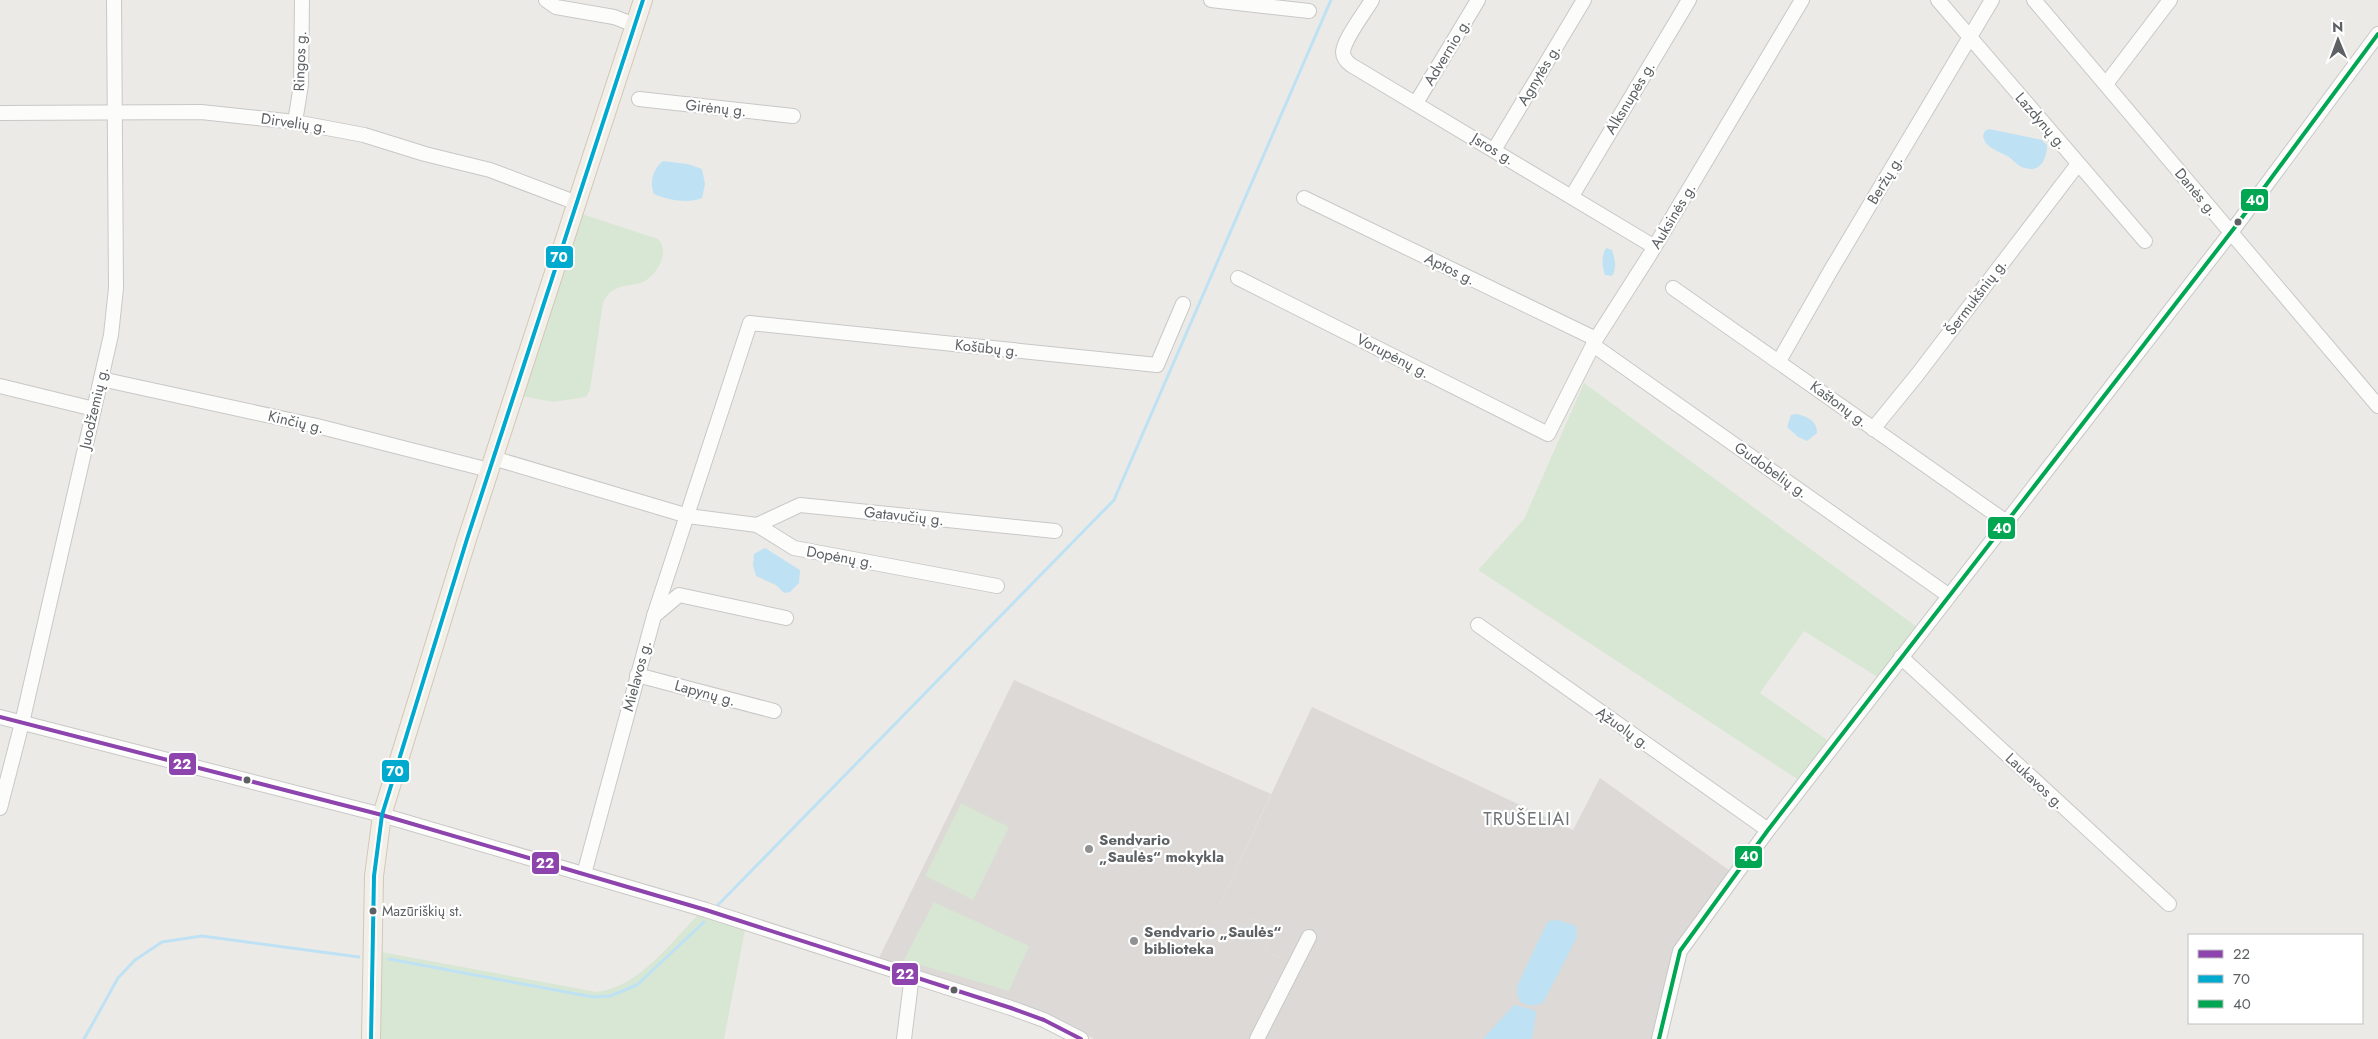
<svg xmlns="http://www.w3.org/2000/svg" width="2378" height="1039" font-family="Jost,sans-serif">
  <rect width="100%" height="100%" fill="#eceae7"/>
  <path fill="#dcd9d7" d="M1312,707L1573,830L1600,778L1733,873L1680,943L1653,1039H1250L1288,962L1264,950L1273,929L1220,904Z"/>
  <path fill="#dcd9d6" d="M1014,680L1271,794L1220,904L1273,929L1264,950L1288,962L1250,1039H1094L1074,1028L878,960Z"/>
  <g fill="#d8e7d4">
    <path d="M582,214L658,239C671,252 657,275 643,282C635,286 624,284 616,289C609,292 606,297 603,303L590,390L586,397L554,402L521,396Z"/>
    <path d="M1584,383L1917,627L1879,678L1804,631L1760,693L1830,742L1797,779L1478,570L1524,519Z"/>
    <path d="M961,803L1009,827L973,900L925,876Z"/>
    <path d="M934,902L1029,946L1009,991L904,960Z"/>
    <path d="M698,915L745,930L724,1039H376V951L597,992C640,986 669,944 698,915Z"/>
  </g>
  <g fill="#bee2f3">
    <path d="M1989,129L2042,140L2047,145C2047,158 2041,173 2025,168C2019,167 2014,161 2009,157C1999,151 1985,148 1983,136L1985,131Z"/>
    <path d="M663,161L688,164L702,169L705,184L702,198C689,204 667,200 654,194C649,184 653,168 663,161Z"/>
    <path d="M1606,248L1612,250C1615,259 1617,268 1612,276L1605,275C1602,267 1601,256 1606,248Z"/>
    <path d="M1797,414C1808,417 1817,421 1817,433L1807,441L1798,437L1787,427L1791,415Z"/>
    <path d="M765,548L800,570L799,583L790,592L784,593L776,585L756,576L753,565L754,554Z"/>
    <path d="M1557,920L1576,926L1577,937L1543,1003L1531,1006L1520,1002L1517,994L1518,984L1546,925L1549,921Z"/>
    <path d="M1514,1005L1534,1010L1536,1013L1532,1039H1483Z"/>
  </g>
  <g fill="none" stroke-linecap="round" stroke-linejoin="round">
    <g stroke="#bee2f3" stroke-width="3">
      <path d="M718,905L1114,500L1331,0"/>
      <path d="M389,959L593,997L610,996L637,985L704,922"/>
      <path d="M84,1039L118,978L135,960L162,942L202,936L359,957"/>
    </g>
    <g stroke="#c8c8c7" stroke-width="16">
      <g id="minor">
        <path d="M546,0L556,7L614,17L635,25"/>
        <path d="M1211,0L1309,11"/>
        <path d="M1372,0C1365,12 1344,39 1343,52C1343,58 1347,62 1351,65L1648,243"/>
        <path d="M1938,0L2145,241"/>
        <path d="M2034,0L2378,406"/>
        <path d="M2106,84L2170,0"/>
        <path d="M639,99L793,116"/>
        <path d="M1416,103L1478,0"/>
        <path d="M0,113L201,112L295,122L364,135L425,154L490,170L577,203"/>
        <path d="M295,122L301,85L302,0"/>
        <path d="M1494,150L1584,0"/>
        <path d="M1572,196L1689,0"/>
        <path d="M1304,198L1596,339"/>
        <path d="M1238,278L1548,434L1596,339L1649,256L1802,0"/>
        <path d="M1673,288L2005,521"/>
        <path d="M1593,345L1948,595"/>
        <path d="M1779,361L1831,270L1992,0"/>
        <path d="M101,379L317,426L489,470"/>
        <path d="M0,386L94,409"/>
        <path d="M1873,429L1917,375L2078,164"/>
        <path d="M493,458L688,516L757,525L794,548L997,586"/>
        <path d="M757,525L800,505L1055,531"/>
        <path d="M654,616L750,323L1157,365L1183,304"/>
        <path d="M1478,625L1768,830"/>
        <path d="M1901,657L2169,904"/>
        <path d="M637,675L774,711"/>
        <path d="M0,717L382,815L706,910L1011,1008L1044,1020L1081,1039"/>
        <path d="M0,808L22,723L111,335L116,288L114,0"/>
        <path d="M584,874L654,616L679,595L786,618"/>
        <path d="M904,1039L912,975"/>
        <path d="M1257,1039L1309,937"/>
        <path d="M1659,1039L1680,951L1768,830L2235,227L2378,34"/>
      </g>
    </g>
    <g stroke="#d2c7b7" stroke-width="20">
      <path id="major" d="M371,1039L374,876L382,815L467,539L643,0"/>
    </g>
    <use href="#minor" stroke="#fcfcfb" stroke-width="14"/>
    <use href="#major" stroke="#f2efe8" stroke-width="18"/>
    <g stroke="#fff" stroke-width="8">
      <path id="bus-1" d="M0,717L382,815L706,910L1011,1008L1044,1020L1081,1039"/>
    </g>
    <g stroke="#fff" stroke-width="8">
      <path id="bus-2" d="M371,1039L374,876L382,815L467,539L643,0"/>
    </g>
    <g stroke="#fff" stroke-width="8">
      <path id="bus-3" d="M1659,1039L1680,951L1768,830L2235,227L2378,34"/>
    </g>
    <use href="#bus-1" stroke="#8e44ad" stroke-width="4"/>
    <use href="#bus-2" stroke="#00a9ce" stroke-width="4"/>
    <use href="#bus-3" stroke="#00a651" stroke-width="4"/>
  </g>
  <g fill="#5d6164" stroke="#fff" stroke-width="2">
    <circle cx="2238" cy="222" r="4.5"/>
    <circle cx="247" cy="780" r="4.5"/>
    <circle cx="373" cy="911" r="4.5"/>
    <circle cx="954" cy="990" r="4.5"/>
  </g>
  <g fill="#8f9192" stroke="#fff" stroke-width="2">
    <circle cx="1089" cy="849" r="5"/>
    <circle cx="1134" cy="941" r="5"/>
  </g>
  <g text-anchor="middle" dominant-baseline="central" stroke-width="4.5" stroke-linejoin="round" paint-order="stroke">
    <g font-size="14" fill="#5d6164" stroke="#fff" text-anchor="start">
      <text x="382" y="911">Mazūriškių st.</text>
    </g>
    <g font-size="15" fill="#5d6164" stroke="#fff">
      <text transform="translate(1447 52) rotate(-59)">Advernio g.</text>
      <text transform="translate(300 61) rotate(-88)">Ringos g.</text>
      <text transform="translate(1539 75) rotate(-59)">Agnytės g.</text>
      <text transform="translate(1630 98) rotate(-59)">Alksnupės g.</text>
      <text transform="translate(716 108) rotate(6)">Girėnų g.</text>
      <text transform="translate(2041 121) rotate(49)">Lazdynų g.</text>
      <text transform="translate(294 123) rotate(8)">Dirvelių g.</text>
      <text transform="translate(1493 149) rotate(31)">Įsros g.</text>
      <text transform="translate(1885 180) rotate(-59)">Beržų g.</text>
      <text transform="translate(2196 192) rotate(50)">Danės g.</text>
      <text transform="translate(1673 216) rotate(-59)">Auksinės g.</text>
      <text transform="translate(1450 269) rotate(26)">Aptos g.</text>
      <text transform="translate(1976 297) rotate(-53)">Šermukšnių g.</text>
      <text transform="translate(987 348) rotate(6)">Košūbų g.</text>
      <text transform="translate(1393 356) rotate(27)">Vorupėnų g.</text>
      <text transform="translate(1839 404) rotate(36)">Kaštonų g.</text>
      <text transform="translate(94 408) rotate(-77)">Juodžemių g.</text>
      <text transform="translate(296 422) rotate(13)">Kinčių g.</text>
      <text transform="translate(1771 470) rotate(35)">Gudobelių g.</text>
      <text transform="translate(904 516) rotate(6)">Gatavučių g.</text>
      <text transform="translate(840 557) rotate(10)">Dopėnų g.</text>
      <text transform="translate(637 676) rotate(-75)">Mielavos g.</text>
      <text transform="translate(705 693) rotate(15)">Lapynų g.</text>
      <text transform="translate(1623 728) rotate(35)">Ąžuolų g.</text>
      <text transform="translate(2035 781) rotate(43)">Laukavos g.</text>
    </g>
    <g font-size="15" font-weight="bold" fill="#5d6164" stroke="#fff" text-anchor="start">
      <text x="1099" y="840">Sendvario<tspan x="1099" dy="17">„Saulės“ mokykla</tspan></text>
      <text x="1144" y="932">Sendvario „Saulės“<tspan x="1144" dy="17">biblioteka</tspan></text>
    </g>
    <g font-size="18" letter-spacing="1" fill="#6e7376" stroke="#fff">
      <text x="1527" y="819">TRUŠELIAI</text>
    </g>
  </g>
  <g stroke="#fff" stroke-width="2">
    <rect x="2240" y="188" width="29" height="24" rx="5" fill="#00a651"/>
    <rect x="545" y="245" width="29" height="24" rx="5" fill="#00a9ce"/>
    <rect x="1987" y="516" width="29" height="24" rx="5" fill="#00a651"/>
    <rect x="168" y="752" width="29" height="24" rx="5" fill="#8e44ad"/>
    <rect x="381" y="759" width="29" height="24" rx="5" fill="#00a9ce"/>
    <rect x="1734" y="845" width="29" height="24" rx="5" fill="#00a651"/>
    <rect x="531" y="851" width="29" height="24" rx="5" fill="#8e44ad"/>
    <rect x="891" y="962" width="28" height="24" rx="5" fill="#8e44ad"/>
  </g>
  <g font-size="14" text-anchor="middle" font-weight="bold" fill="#fff">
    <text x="2255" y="205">40</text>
    <text x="559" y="262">70</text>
    <text x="2002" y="533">40</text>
    <text x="182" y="769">22</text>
    <text x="395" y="776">70</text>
    <text x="1749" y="861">40</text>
    <text x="545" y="868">22</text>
    <text x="905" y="979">22</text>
  </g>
  <rect x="2188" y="934" width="175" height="90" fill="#ffffff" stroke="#bec0c1"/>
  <rect x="2198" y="950" width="25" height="8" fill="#8e44ad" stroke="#bec0c1"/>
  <text x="2233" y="959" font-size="15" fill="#5d6164">22</text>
  <rect x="2198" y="975" width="25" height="8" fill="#00a9ce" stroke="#bec0c1"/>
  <text x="2233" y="984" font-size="15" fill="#5d6164">70</text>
  <rect x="2198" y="1000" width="25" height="8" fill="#00a651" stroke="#bec0c1"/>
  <text x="2233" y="1009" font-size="15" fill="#5d6164">40</text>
  <g transform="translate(2338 40) rotate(359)" stroke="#ffffff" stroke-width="4" paint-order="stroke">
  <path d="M0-4L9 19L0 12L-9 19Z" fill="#5d6164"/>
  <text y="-8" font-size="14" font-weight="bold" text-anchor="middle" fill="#5d6164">N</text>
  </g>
</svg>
